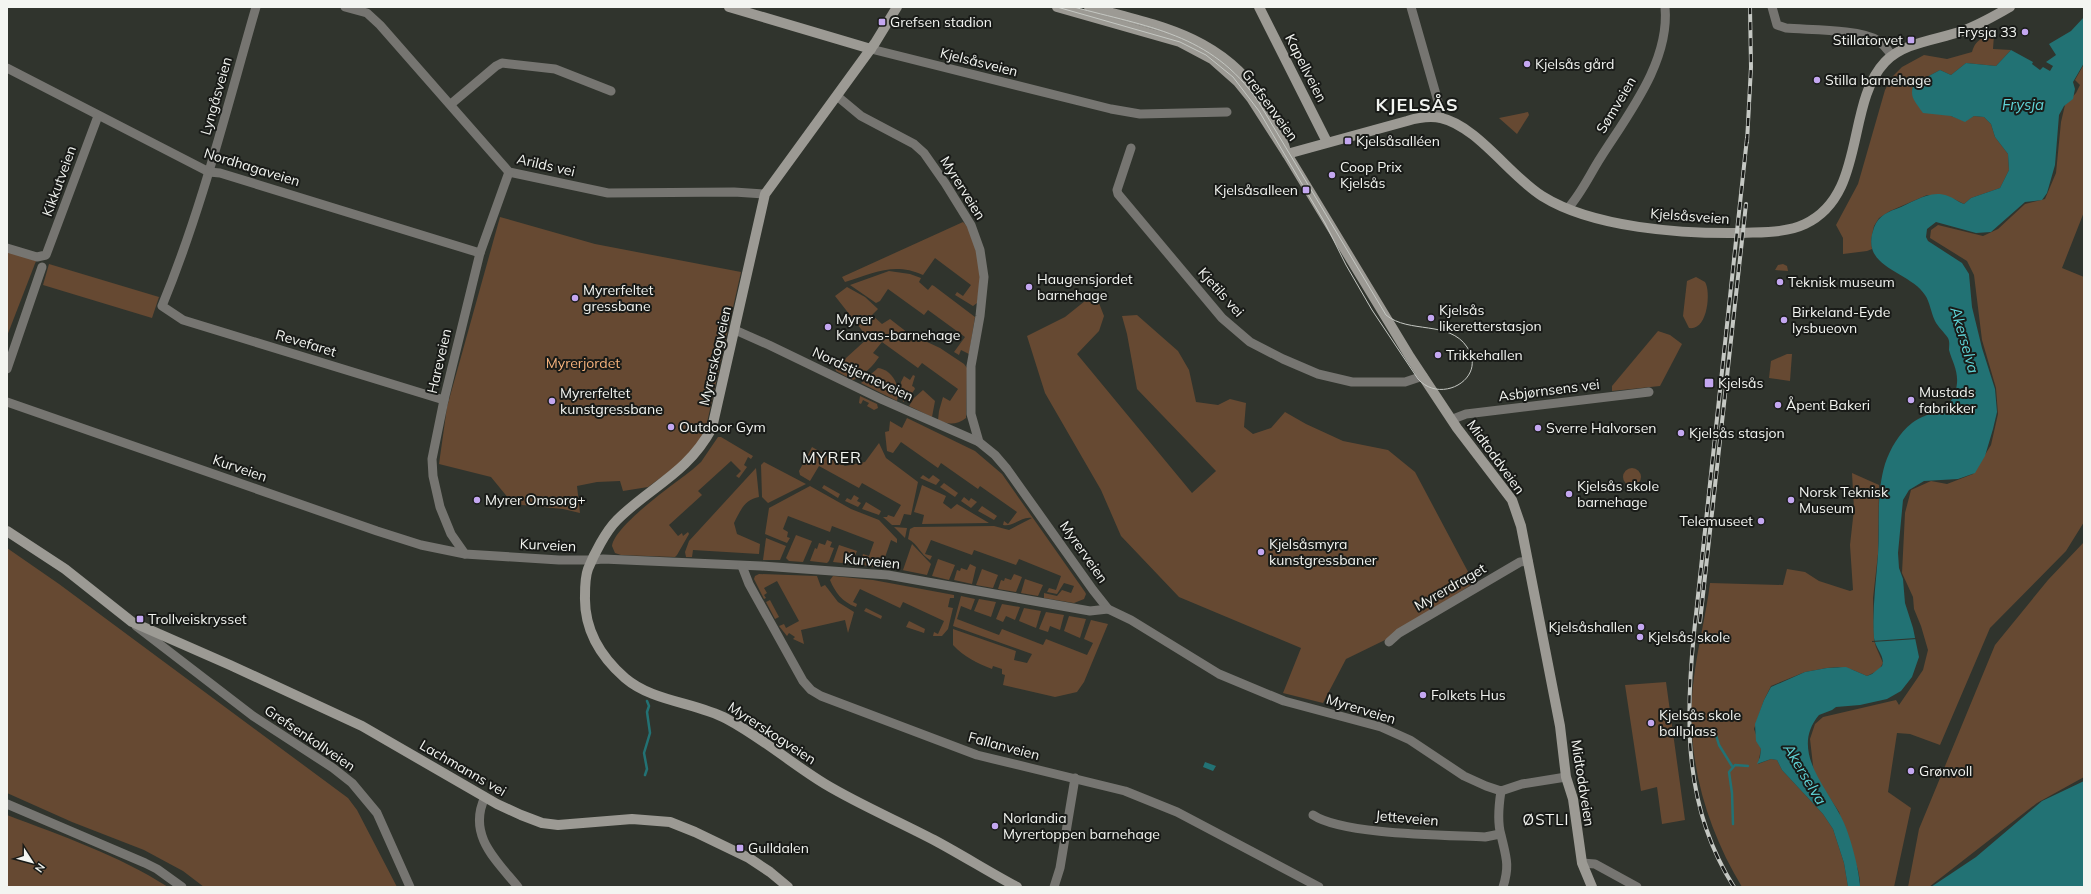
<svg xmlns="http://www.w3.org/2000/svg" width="2091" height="894" font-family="Mulish,sans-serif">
  <rect width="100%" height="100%" fill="#30342d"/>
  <g fill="#664932">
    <path d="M1994,35L1993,49L2011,50L1996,66L1966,63L1951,75L1940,70L1925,78L1951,116L1965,121L1974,116L1984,117L1991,124L1995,137L2008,154L2009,170L2000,188L1971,198L1964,204L1954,199L1927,195L1890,211L1879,218L1874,226L1871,240L1872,249L1867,251L1843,254V238L1836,225L1858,184L1885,90L1892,77L1902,67L1924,55L1947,59L1972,52C1976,39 1982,38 1994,35Z"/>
    <path d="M2084,64V212L2062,268L2084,277V522L2066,551L1990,628L1940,745L1910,734L1897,733L1888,792L1911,808L1894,887H1859L1860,881L1858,870L1839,812L1814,774L1810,739L1815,724L1823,717L1896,700L1899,705L1923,670L1928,650L1921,626L1914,609L1913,597L1902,573L1905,513L1911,490L1931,481L1947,484L1973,474L1991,445L1998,414L1996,388L1982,340L1974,275L1967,261L1930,238L1931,230L1938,225L1983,236L1998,229L2025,204L2045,199L2056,173L2061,122L2065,105L2076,93L2080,85L2075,80Z"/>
    <path d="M1528,112L1529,115L1517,134L1499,118Z"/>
    <path d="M500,217L595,244L741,272L706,427L700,440L678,465L648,487L623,491L620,481L597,482L577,486L580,513L563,509L513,504L491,477L439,464L447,407Z"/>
    <path d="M963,222C974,230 980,267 980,281C980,288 978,296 977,303L973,306L955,295L957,292L963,296L971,285L935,258L923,275C894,262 874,273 845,282L842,277Z"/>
    <path d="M7,251L36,261L7,336Z"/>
    <path d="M49,264L159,297L152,318L43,285Z"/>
    <path d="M1783,264L1787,266L1788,271L1775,270L1778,265Z"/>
    <path d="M889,271L910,274L921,278L919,282L928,290L932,285L934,286L975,317L969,354L961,350L959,355L954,352L965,337L928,310L924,315L888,289L880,301L876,303L850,285Z"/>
    <path d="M1696,277L1705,282C1711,291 1708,331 1689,328L1683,316L1687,281Z"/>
    <path d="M847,287L865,297L878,309L872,315L882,324L890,319L908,333L940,348L964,364L967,368L966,418C957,425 948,425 938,420L939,411L943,397L950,401L958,389L922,363L918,368L882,342L873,353L879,357C873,366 864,375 853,380L836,371L835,368L868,338L835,296Z"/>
    <path d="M1095,293L1104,316L1099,331L1077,354L1192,493L1216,471L1137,389L1127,334L1122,316L1137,315L1178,351L1189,370L1196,402L1218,405L1230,399L1246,403L1244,427L1253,434L1271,428L1285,412L1306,424L1343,441L1388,450L1415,472L1474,583L1385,640L1346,659L1323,703L1283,693L1301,648L1179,597L1121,536L1101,490L1045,393L1027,336L1065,317Z"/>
    <path d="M1658,331L1670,335L1682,344L1660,386L1612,391V386Z"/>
    <path d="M1787,354H1792L1790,381L1769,378L1771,361Z"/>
    <path d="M878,368C893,370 901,387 897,401L861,383Z"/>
    <path d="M913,375L915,376L912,386L914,387L915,389L908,399L903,402L901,382L904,376L910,380Z"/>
    <path d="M923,390L935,401L932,417L909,406L914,398Z"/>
    <path d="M860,396L877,404L878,408L874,410L867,406L869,403L863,400L861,404L859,403Z"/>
    <path d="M907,418L975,451L1002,474L1085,592L1086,594L1084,599L1074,603L1044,598V593L1057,596L1062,590L1071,593L1074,586L1064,583L1057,594L1047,592L1049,588L1056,590L1061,576L1019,559L1016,565L974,550L972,555L931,540L925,554L932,556L930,560C920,554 918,544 908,539L910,529L914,527L994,526L1009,530L1032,518C1021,516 1014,527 1003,525L1004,521L1008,524L1017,512L980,486L978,489L941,463L938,468L901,442L893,453L887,451L885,432L889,431L890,421L902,428Z"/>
    <path d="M718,437H721L753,456L751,459L748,457L744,465L747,467L739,478L736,476L741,471L731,461L698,491L702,495L669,525L678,536L682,533L683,536L688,532L689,534L677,555L675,557L621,555L615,553L612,546C615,525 674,484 692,470L701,462Z"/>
    <path d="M879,443L886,458L918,482L911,515L904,514L900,525H892L883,517H887L888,515L894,517L901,505L862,483L859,488L819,466L810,481L800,475L799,471L812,447L845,466L865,462Z"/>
    <path d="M764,462L806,484L768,503L762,497L761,465Z"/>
    <path d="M756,468L759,497C745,499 740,511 734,523L737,534L760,544L759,554L693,550L692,557H686L685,552L689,541Z"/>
    <circle cx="1632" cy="477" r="9"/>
    <path d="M1852,473L1879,485L1878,554L1873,598L1874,640L1876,647L1883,663L1879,670L1867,676L1853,670L1838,667L1827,668L1805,672L1771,686L1764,700L1754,729L1761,749L1758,764L1771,759L1777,760L1782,770L1823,814L1833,829L1844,863L1848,887H1742C1704,824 1684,751 1694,677C1698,645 1706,615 1710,583L1783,585L1787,569L1805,572L1819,581L1850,591L1853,590L1850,545L1854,509Z"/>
    <path d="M923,475L929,479L933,475L940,480L936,485L920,478Z"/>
    <path d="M944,483L958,493L955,497L940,487Z"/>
    <path d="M824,485L840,494L838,498L822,488Z"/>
    <path d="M922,485L946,496L943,503L951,509L957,504L989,523L922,524L924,515L914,512Z"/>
    <path d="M810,486L851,509L879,520L897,539V543L891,540L882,566L887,569L857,564L858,558L861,559L863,554L869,556L874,542L832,526L830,532L788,516L783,529L788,532L787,537L790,538L787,543L765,534L769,508Z"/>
    <path d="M854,495L859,498L857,501L861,503L858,507L845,501L847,498L851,500Z"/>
    <path d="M964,497L969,501L971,498L977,502L971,508L961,501Z"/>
    <path d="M866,502L881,511L879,515L862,509Z"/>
    <path d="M982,506L997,516L994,520L978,511Z"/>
    <path d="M894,527L907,528L905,538Z"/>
    <path d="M796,535L812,541L803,562L789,561L786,558Z"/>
    <path d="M766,538L786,546L780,560H763Z"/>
    <path d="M827,540L832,542L830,547L834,548L829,561L827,563L810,561L815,548L817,549L819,543L825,545Z"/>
    <path d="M2084,542V777L2037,803L1929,887H1908L1919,829L1995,645L2048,580Z"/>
    <path d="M912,544L931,564L927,575L897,569L903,570Z"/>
    <path d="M839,545L857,551L851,564L833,562Z"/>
    <path d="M7,548L59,584L348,798L357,810L397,887H204L183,871L144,850L72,822L7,793Z"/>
    <path d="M938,559L955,565L949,580L932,576Z"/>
    <path d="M970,564L976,567L972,584L954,580L957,570L960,571L961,568L967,570Z"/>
    <path d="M982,569L998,575L993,588L976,585Z"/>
    <path d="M759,574L817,576L821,587L825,585L838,602L854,612L848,633L845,620L801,630L804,644L793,639L795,637L789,633L787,636L779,626L784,624L786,628L799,621L777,581L764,588L767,593L764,595L766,598L764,599L754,579L755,576Z"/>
    <path d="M1014,574L1022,577L1016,592L998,589L1001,580L1004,581L1005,578L1011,580Z"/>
    <path d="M833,576L873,580L954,595V598H950L948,607L953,608L948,629L942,636H933L934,632L938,634L944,621L903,602L900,608L860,589L853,602L857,604L856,607C842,602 835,592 830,580Z"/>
    <path d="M1025,579L1043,585L1038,596L1021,593Z"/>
    <path d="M961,596L975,599L971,610L961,606L957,619L999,635L1002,629L1043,645L1046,639L1087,655L1093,643L1084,639L1091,620L1108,624L1084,682L1077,692L1055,697L1003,685L1005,675L1002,674V669L993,666L992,669C977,663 964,657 953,645V629L1016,651L1014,660L1027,663L1032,654L953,626Z"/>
    <path d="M979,599L996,602L991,617L974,611Z"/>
    <path d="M770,600L779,617L775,619L766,602Z"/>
    <path d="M1002,604L1020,607L1015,620L1006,616L1003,622L996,619Z"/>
    <path d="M866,608L882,616L881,619L864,611Z"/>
    <path d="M1024,608L1041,611L1036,628L1019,621Z"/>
    <path d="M1046,612L1064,615L1060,630L1050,626L1048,632L1039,629Z"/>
    <path d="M1069,616L1086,619L1080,638L1064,631Z"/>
    <path d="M909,621L925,629L924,633L906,627Z"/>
    <path d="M1666,682L1685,820L1662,824L1657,787L1641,791L1625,685Z"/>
    <path d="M7,815C62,836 118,855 168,887H7Z"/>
  </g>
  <g fill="#227274">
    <path d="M2084,17V63L2073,82L2075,89L2073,99L2064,106L2059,115L2055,165L2047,193L2042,200L2025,202L1991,232L1976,233L1936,222L1927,229L1926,237L1928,241L1962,263L1969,274L1972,307L1982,348L1995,389L1997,412L1993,429L1985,456L1975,473L1958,479L1924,481L1909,490L1903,500L1898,553L1899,568L1903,579L1905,603L1913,628L1919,657L1912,677L1901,691L1887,699L1860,705L1836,707L1832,710L1819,715C1788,752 1830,790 1844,823C1851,839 1859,869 1860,886L1848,887L1844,863L1833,829L1823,814L1782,770L1777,760L1771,759L1757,764L1760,757L1761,749L1756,741L1755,724L1764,700L1771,687L1805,672L1827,668L1846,667L1867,676L1872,674L1882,666C1886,657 1875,648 1874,638C1872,610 1876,583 1878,555C1880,524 1876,494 1885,464C1890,449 1899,433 1912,423C1929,410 1955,413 1957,383C1958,370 1952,361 1949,350C1949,346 1950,342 1948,338C1944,332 1938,327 1935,321C1931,313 1930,302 1925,295C1911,272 1861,268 1873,231C1876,219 1884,213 1896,209C1913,203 1929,189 1948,196C1954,198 1958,202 1964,204L1971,198L2000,188L2009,170L2008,154L1995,137L1991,124L1984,117L1974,116L1965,122L1951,116L1923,113C1912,97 1908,96 1917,77L1925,78L1940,70L1951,75L1966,63L1996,66L2011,50L2033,62L2032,64L2040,70L2043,67L2050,71L2053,66L2046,62L2056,55L2049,44L2071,31Z"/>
    <path d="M1205,762L1216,766L1213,771L1203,767Z"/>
    <path d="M2084,781V887H1931L1976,857L2042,801Z"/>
  </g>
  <path fill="#30342d" d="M1916,638L1917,639L1872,642V641Z"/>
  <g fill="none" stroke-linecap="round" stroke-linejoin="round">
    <g stroke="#227274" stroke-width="2.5">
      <path d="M1715,732L1719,745L1732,766"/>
      <path d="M645,775L647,769L644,753L650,733L647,712L649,706L647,701"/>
      <path d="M1733,824L1732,793L1729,772L1735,765L1748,766"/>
    </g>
    <g stroke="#767571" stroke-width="9">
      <path d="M256,7C227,107 202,209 162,306L183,320L444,400"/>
      <path d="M345,7L367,13L380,25L509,172L608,193L734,192L765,194"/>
      <path d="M1411,7L1439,105L1440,118"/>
      <path d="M1772,7L1777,25L1786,28C1808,30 1860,29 1877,40C1884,44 1888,50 1892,56"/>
      <path d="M871,49L1111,109L1140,114L1227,112"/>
      <path d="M7,68L209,172L220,173L480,253"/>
      <path d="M837,96L861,116L914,144L924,153L945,183L971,225L980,250L984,277L980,316L971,366V414L979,442L995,455L1007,469L1093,590L1108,609L1131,620L1219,674L1284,701L1381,727L1410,740L1464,776L1486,786L1501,791L1522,784L1566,777"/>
      <path d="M451,104L496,66L502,63L555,69L611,91"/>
      <path d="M1131,148L1117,190L1118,194L1222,318L1250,342L1283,359L1318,374L1352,382H1405L1423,376"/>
      <path d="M1568,208C1581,194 1590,174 1601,157C1629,113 1670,61 1665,7"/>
      <path d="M7,248L37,257L46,255L98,116"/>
      <path d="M735,330L769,345L883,400L979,442"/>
      <path d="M7,369L42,267"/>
      <path d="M7,402L377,531L421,545L465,554L559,560H593L603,559L761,566L888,575L1090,611L1108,609"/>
      <path d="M1453,419L1466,414L1649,392"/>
      <path d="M465,554L451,534L440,507L433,476L432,459L444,400L480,253L509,172"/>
      <path d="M742,566L749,584L803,681L811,690L821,696L977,755L1125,791L1177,812L1319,887"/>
      <path d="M136,626L253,716L333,768L352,783L377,813L410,887"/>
      <path d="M1389,642L1399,633L1520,562L1528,561"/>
      <path d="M1501,791C1499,804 1497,822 1501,835C1506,857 1510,865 1503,887"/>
      <path d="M485,797C467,835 496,860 518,887"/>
      <path d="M7,804L145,863L157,869L182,887"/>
      <path d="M1313,815C1343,835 1446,835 1485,837L1500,834"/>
      <path d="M1582,863L1595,864L1637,887"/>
      <path d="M1054,887L1060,868L1075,778"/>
    </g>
    <g stroke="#9c9a94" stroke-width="10">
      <path d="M729,7L871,49"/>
      <path d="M897,7L875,43L765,194L712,428C687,474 651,486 617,520C606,531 594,554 588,569C585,577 585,587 585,596C584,629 600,656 625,678C653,702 695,702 727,719C761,737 792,764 825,784C860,805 898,821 934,840C962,855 989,872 1017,887"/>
      <path d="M1057,7L1180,42L1212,59L1238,82L1251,98L1287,154L1410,357L1457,428L1512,500L1521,526L1560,726L1566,777L1573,799L1582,863L1592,887"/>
      <path d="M1089,7C1156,25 1218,35 1260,96C1271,112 1280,129 1285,148"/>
      <path d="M1259,7L1327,142"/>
      <path d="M1287,154L1407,121C1417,118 1430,116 1441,118C1477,126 1510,176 1542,196C1593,228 1682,234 1742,233C1763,232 1786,233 1805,224C1867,195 1845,104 1885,62C1904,42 1937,40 1962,31C1979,25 1994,16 2010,7"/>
      <path d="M7,531L65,569L132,622L230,665L362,726L497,804L521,815L542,823L558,825L632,819L670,822L695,832L749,858L770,872L788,887"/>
    </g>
    <path stroke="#c5c8c3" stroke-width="1" d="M1057,7L1180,42L1206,55L1233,77L1259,111L1325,223L1346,265L1372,310L1418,379C1441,405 1488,378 1467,347C1449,320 1409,334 1386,315L1258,101C1211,33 1147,27 1074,7"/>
    <g stroke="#c5c8c3" stroke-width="4">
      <g id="rail">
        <path d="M1747,142L1751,67L1750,7"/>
        <path d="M1700,622L1746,204"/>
        <path d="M1734,887C1684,808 1685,722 1694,633L1747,138"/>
      </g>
    </g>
    <use href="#rail" stroke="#191b18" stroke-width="2.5" stroke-dasharray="8" stroke-linecap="butt"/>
  </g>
  <g fill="#c4a7f1" stroke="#191b18" stroke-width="1.5">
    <rect x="878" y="18" width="8" height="8" rx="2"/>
    <circle cx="2025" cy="32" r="4"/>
    <rect x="1907" y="36" width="8" height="8" rx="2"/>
    <circle cx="1527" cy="64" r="4"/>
    <circle cx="1817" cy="80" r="4"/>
    <rect x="1344" y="137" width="8" height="8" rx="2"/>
    <circle cx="1332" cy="175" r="4"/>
    <rect x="1302" y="186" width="8" height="8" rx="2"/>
    <circle cx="1780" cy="282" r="4"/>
    <circle cx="1029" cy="287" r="4"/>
    <circle cx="575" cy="298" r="4"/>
    <circle cx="1431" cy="318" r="4"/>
    <circle cx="1784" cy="320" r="4"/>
    <circle cx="828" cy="327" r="4"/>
    <circle cx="1438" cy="355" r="4"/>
    <rect x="1704" y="378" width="10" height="10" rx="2"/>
    <circle cx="1911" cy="400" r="4"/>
    <circle cx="552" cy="401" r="4"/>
    <circle cx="1778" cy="405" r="4"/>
    <circle cx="671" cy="427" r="4"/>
    <circle cx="1538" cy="428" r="4"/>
    <circle cx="1681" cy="433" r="4"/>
    <circle cx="1569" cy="494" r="4"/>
    <circle cx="477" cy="500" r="4"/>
    <circle cx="1791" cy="500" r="4"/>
    <circle cx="1761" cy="521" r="4"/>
    <circle cx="1261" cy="552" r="4"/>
    <rect x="136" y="615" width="8" height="8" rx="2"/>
    <circle cx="1641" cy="627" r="4"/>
    <circle cx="1640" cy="637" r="4"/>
    <circle cx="1423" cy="695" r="4"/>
    <circle cx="1651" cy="723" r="4"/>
    <circle cx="1911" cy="771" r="4"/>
    <circle cx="995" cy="826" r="4"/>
    <rect x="736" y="844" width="8" height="8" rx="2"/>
  </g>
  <g text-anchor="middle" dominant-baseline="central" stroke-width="4" stroke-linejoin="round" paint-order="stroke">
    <g font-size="14" fill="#f3f5f1" stroke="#191b18" text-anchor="start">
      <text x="890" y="22">Grefsen stadion</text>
      <text x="2017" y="32" text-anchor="end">Frysja 33</text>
      <text x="1903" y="40" text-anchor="end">Stillatorvet</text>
      <text x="1535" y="64">Kjelsås gård</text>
      <text x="1825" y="80">Stilla barnehage</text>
      <text x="1356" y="141">Kjelsåsalléen</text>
      <text x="1340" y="167">Coop Prix<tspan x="1340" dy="16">Kjelsås</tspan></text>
      <text x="1298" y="190" text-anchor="end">Kjelsåsalleen</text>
      <text x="1037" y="279">Haugensjordet<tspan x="1037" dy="16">barnehage</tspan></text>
      <text x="1788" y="282">Teknisk museum</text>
      <text x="583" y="290">Myrerfeltet<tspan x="583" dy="16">gressbane</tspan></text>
      <text x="1439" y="310">Kjelsås<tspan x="1439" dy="16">likeretterstasjon</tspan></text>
      <text x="1792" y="312">Birkeland-Eyde<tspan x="1792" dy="16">lysbueovn</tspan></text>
      <text x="836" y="319">Myrer<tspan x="836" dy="16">Kanvas-barnehage</tspan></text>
      <text x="1446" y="355">Trikkehallen</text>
      <text x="1718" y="383">Kjelsås</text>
      <text x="1919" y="392">Mustads<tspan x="1919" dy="16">fabrikker</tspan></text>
      <text x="560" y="393">Myrerfeltet<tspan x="560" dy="16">kunstgressbane</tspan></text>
      <text x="1786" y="405">Åpent Bakeri</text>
      <text x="679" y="427">Outdoor Gym</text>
      <text x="1546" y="428">Sverre Halvorsen</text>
      <text x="1689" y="433">Kjelsås stasjon</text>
      <text x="1577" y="486">Kjelsås skole<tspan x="1577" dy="16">barnehage</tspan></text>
      <text x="1799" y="492">Norsk Teknisk<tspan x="1799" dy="16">Museum</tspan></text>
      <text x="485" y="500">Myrer Omsorg+</text>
      <text x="1753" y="521" text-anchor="end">Telemuseet</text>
      <text x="1269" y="544">Kjelsåsmyra<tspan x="1269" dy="16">kunstgressbaner</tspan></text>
      <text x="148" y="619">Trollveiskrysset</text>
      <text x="1633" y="627" text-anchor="end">Kjelsåshallen</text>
      <text x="1648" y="637">Kjelsås skole</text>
      <text x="1431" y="695">Folkets Hus</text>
      <text x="1659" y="715">Kjelsås skole<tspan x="1659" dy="16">ballplass</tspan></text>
      <text x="1919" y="771">Grønvoll</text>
      <text x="1003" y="818">Norlandia<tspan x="1003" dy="16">Myrertoppen barnehage</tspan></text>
      <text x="748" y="848">Gulldalen</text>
    </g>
    <g font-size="14" fill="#f3f5f1" stroke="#191b18">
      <text transform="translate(979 62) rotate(14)">Kjelsåsveien</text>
      <text transform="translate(1306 68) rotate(63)">Kapellveien</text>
      <text transform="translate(216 96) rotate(-74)">Lyngåsveien</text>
      <text transform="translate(1270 105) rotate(54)">Grefsenveien</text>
      <text transform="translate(1616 105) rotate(-59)">Sømveien</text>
      <text transform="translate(546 165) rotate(13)">Arilds vei</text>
      <text transform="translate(252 167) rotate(17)">Nordhagaveien</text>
      <text transform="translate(59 181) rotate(-70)">Kikkutveien</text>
      <text transform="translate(963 188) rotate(58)">Myrerveien</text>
      <text transform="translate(1690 216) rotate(4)">Kjelsåsveien</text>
      <text transform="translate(1221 292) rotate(48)">Kjetils vei</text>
      <text transform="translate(306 343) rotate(17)">Revefaret</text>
      <text transform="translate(715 356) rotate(-77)">Myrerskogveien</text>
      <text transform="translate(439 361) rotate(-77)">Hareveien</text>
      <text transform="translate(863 374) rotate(25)">Nordstjerneveien</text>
      <text transform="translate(1549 390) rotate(-7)">Asbjørnsens vei</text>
      <text transform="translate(1496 457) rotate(54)">Midtoddveien</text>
      <text transform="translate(240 468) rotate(19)">Kurveien</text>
      <text transform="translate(548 545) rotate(3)">Kurveien</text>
      <text transform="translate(1084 552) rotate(55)">Myrerveien</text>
      <text transform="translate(872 561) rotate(6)">Kurveien</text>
      <text transform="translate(1450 587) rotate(-30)">Myrerdraget</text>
      <text transform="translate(1361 709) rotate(17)">Myrerveien</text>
      <text transform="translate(772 733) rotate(33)">Myrerskogveien</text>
      <text transform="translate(310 738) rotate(34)">Grefsenkollveien</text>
      <text transform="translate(1004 746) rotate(15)">Fallanveien</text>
      <text transform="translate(463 768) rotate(30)">Lachmanns vei</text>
      <text transform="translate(1583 783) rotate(81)">Midtoddveien</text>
      <text transform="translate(1407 818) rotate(5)">Jetteveien</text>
    </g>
    <g font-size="14" fill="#f5b27c" stroke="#191b18">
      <text x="583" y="363">Myrerjordet</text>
    </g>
    <g font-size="15" font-style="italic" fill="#60d5d8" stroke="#191b18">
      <text x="2023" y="104">Frysja</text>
      <text transform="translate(1965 340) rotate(74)">Akerselva</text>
      <text transform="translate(1805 774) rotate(59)">Akerselva</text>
    </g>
    <g font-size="15" letter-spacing="1" fill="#f3f5f1" stroke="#191b18">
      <text x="1546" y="819">ØSTLI</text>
    </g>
    <g font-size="16" letter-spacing="1" fill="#f3f5f1" stroke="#191b18">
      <text x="832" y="457">MYRER</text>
    </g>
    <g font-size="18" font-weight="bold" letter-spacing="1" fill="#f3f5f1" stroke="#191b18">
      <text x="1417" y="104">KJELSÅS</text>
    </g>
  </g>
  <rect width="2091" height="894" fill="none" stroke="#f3f5f1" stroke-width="16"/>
  <g transform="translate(32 862) rotate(126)" stroke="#191b18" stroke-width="3" paint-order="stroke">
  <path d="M0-3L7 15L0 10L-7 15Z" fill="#f3f5f1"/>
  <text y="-6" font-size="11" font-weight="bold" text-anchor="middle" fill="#f3f5f1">N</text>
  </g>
</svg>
